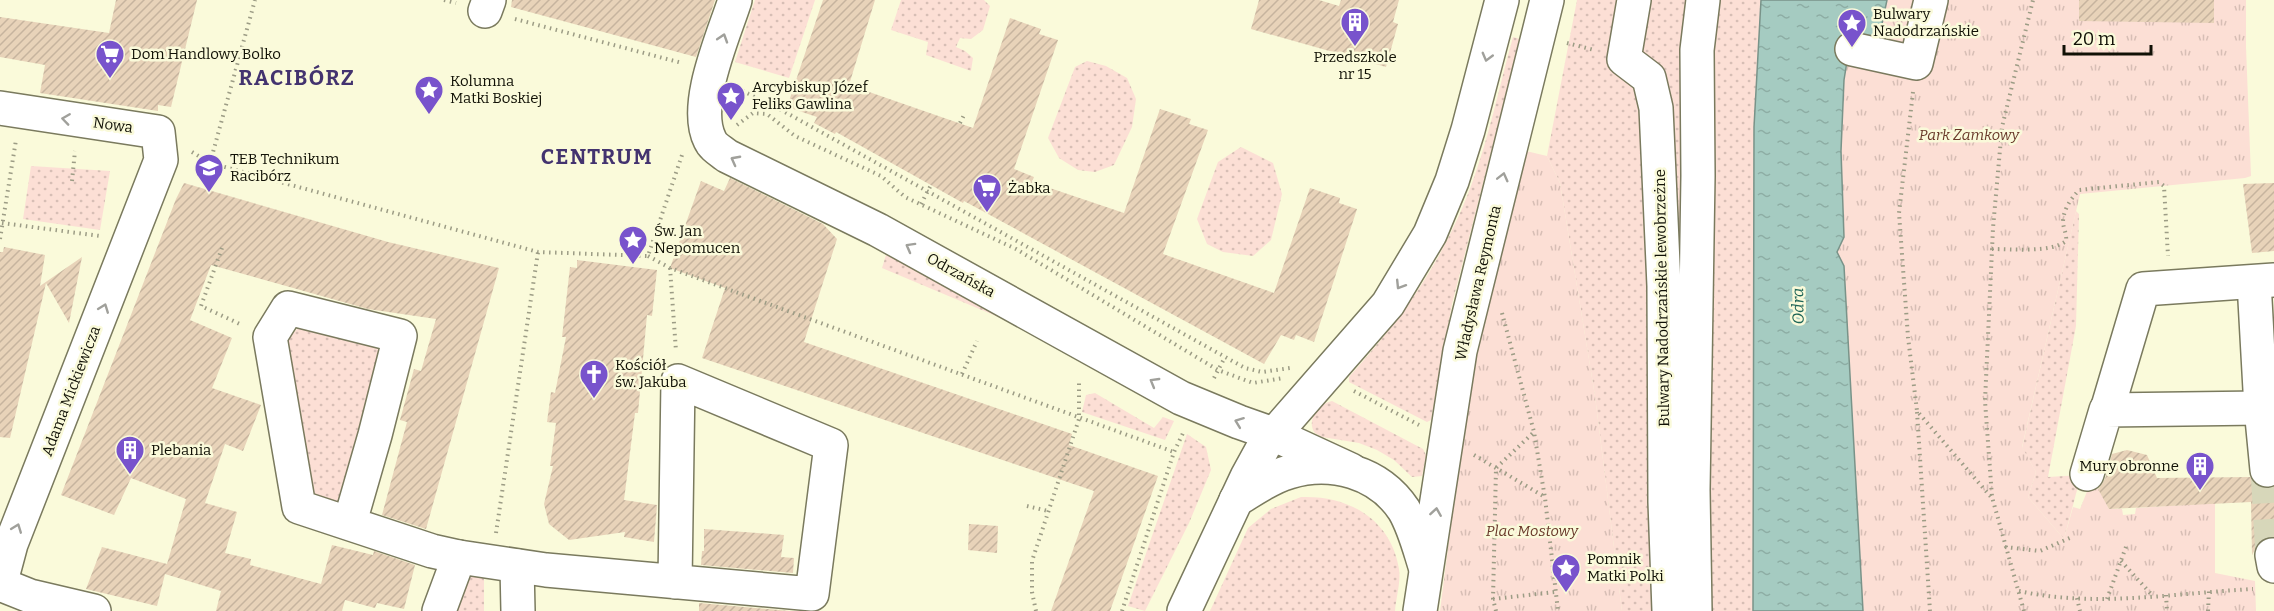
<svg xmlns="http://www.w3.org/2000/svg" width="2274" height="611" font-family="Bitter,serif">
  <defs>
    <pattern id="grass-dots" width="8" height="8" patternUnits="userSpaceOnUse" patternTransform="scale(1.5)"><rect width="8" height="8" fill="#fcdfd5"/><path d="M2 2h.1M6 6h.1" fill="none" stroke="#d7beb5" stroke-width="1.8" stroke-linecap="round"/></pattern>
    <pattern id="park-tufts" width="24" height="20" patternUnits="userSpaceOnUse" patternTransform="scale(1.5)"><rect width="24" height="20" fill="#fcdfd5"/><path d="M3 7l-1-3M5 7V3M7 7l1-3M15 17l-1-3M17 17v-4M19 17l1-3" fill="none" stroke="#d7beb5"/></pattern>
    <pattern id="water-ripples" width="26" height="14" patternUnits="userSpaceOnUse" patternTransform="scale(1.5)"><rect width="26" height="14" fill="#a5cbc1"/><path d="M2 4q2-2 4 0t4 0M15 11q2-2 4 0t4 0" fill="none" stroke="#8dada4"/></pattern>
    <pattern id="building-hatch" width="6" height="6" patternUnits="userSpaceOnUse" patternTransform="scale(1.5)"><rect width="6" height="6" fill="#e8d3b9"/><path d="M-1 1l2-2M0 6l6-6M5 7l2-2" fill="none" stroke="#c6b49e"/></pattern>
  </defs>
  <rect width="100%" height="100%" fill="#fafada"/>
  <g fill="url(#grass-dots)">
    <path d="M755,0H815L789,78L735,62Z"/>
    <path d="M901,0H984L990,6L983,30L971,39L960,38L956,47L965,51L973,58L971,71L926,55L928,42L891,30Z"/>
    <path d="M1577,0H1761L1754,127L1753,611H1622L1595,396L1560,183L1547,156Z"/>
    <path d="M1513,37L1520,39L1452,304L1431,420L1427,422L1349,382V377C1403,317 1442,263 1471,186C1489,138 1499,87 1513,37Z"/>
    <path d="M1087,61L1106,66L1127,78L1136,99L1132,127L1114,165L1095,172L1078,170L1059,158L1048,138L1075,67Z"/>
    <path d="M1241,147L1273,163L1282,194L1271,240L1253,256L1223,252L1207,244L1197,219L1218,162Z"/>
    <path d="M31,166L110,171L100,230L23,219Z"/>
    <path d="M2076,211L2079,214L2076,326L2048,477L2081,475L2064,539L2028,497L2036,472L2022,448Z"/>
    <path d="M886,255L1019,314L1015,324L882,268Z"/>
    <path d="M299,327L377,344L387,353L345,498L334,505L318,500L306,476L286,341Z"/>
    <path d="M1095,393L1154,428L1163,417L1174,421L1165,440L1082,412L1086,395Z"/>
    <path d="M1332,401L1423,449L1426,455L1422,476L1412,477L1394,460L1377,450L1359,443L1322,437L1315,433C1306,421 1318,404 1332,401Z"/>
    <path d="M1187,434L1206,447L1211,470L1189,523L1145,611L1128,606Z"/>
    <path d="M1301,497C1348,495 1391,519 1399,569C1401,582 1396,598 1395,611H1210L1248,528L1271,509Z"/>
    <path d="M459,567L484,570V611H445Z"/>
  </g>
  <g fill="url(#park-tufts)">
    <path d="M1887,0H2246V47L2251,176L2245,178L2080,194L2022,447L2036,472L2028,497L2064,539L2073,507L2080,509L2090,484L2100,490L2109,509H2122L2123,515L2135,514L2136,508L2215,503V573L2255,581L2256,611H1863L1844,266L1837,252L1844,237L1841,151L1844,80L1848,55L1877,47Z"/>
    <path d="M1526,151L1547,156L1560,183L1595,396L1622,611H1440L1462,438L1485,304Z"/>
  </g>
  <path fill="url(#water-ripples)" stroke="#799389" stroke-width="1.5" d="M1761,0H1887L1877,48L1848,55L1844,80L1841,151L1844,237L1837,252L1844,266L1863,611H1753L1754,127Z"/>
  <g fill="url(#building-hatch)">
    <path d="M116,0H197L171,107L158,105V111L40,93L45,65L0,57V17L109,33Z"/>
    <path d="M512,0H715L696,57L511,7Z"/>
    <path d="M823,0H875L849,85L973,128L1010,18L1041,29L1039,34L1058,40L1014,169L1034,177L1032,182L1124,213L1160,109L1191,119L1189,124L1208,130L1163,254L1274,293L1310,188L1340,198L1339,203L1357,209L1314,342L1296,335L1294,340L1281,335L1264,364L964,201L963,203L836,132L835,134L814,123L817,117L787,107Z"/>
    <path d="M1259,0H1319L1339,6L1341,0H1399L1393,22L1398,24L1386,67L1251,29Z"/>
    <path d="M2079,0H2214V23L2079,21Z"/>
    <path d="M730,178L823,224L837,239L804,342L1072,434L1069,445L1158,476L1110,611H1051L1094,491L702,358L725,288L670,268L701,181L724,191Z"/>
    <path d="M184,183L388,242L499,268L426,529L382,515L407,422L400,420L414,369L421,371L436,319L368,309L211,265L190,320L232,338L212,388L261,405L243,451L225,444L205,503L237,512L225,553L251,559L250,565L321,584L332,545L373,555L374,551L415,565L404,609L377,603L375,608L345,600L342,611H216L221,591L165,574L157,606L86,589L102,547L167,564L186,499L131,478L114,515L61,495L176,199Z"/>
    <path d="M2274,183V251L2252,253L2243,184Z"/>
    <path d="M4,247L45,255L40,286L82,257L69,323L46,283L10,438L0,437V252H3Z"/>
    <path d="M577,260L657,270L652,316L647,315L638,413H635L624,500L657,505L654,542L624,537L625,532L569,540L549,524L544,504L553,466H550L556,423L547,422L551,392L555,393L566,337H562L570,267L577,268Z"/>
    <path d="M2127,450L2147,455L2157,478L2250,477L2260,487L2268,489L2274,487V537H2268L2260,540L2252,555L2251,502L2109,509L2098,489L2105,479L2112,454Z"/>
    <path d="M969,524L998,526L997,553L968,550Z"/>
    <path d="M704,529L784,535L781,557L794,558L793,573L701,565L702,551H704Z"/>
    <path d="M699,603L790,611H699Z"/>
  </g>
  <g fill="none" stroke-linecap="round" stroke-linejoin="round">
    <path stroke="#d7d7ba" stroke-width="33" stroke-dasharray="33 16" stroke-linecap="butt" d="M2267,470L2272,555"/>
    <g stroke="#7a7a5e" stroke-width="36">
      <g id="minor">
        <path d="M735,0C724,35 692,105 710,140C713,147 721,151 727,156L878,230L1181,398L1239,422L1273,434L1351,470"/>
        <path d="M1634,0L1624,59L1649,78L1656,108L1664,286L1665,502L1669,611"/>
        <path d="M485,11L489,0"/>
        <path d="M1852,49L1916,63L1931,0"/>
        <path d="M0,108L158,132L161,160L11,544L0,585"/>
        <path d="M2254,282L2261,408L2267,470"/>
        <path d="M2107,410L2143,289L2274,280"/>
        <path d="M2087,474L2106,410L2261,408L2274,401"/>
        <path d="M350,522L375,435L400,336L288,308L270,337L299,507L432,551L459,557"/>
        <path d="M2272,555L2274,566"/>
        <path d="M517,566L518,611"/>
        <path d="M0,584L30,596L94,611"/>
        <path d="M439,611L459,557L546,570L812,594L831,445L678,381L675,582"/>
        <path d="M1695,611L1693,490L1698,176L1697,50L1703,0"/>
      </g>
    </g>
    <g stroke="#7a7a5e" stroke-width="36">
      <g id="major">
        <path d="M1236,500C1253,490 1270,477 1289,472C1331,459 1379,472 1404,510C1414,527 1419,547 1425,566"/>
        <path d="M1184,611L1247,477L1264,446L1388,304L1430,234L1452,181L1468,130L1502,0"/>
        <path d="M1420,611L1460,351L1547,0"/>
      </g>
    </g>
    <g stroke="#9c9c85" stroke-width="4" stroke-dasharray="1.5 4.5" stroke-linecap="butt">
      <path d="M444,0L456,3"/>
      <path d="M1887,16L1895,18"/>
      <path d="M515,19L682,63"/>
      <path d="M1567,43L1594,50"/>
      <path d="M737,88L785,112L1245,368L1262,372L1290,368"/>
      <path d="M1913,92L1899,213L1908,337L1917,411L1991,497"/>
      <path d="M960,123L965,113"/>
      <path d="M737,125L753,113L767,114L795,136L881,176L905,197L1016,249L1218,370L1253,383L1283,378"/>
      <path d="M192,152L210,163L538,252L648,256L682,155"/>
      <path d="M210,163L255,0"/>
      <path d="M72,181L75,151"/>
      <path d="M921,204L931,185"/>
      <path d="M2,223L100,236"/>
      <path d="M0,239L16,140"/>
      <path d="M222,248L201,306L242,325"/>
      <path d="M1992,249C2011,249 2051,253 2066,241C2067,234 2063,228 2063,221C2064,208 2071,199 2079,190L2159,182L2164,186L2168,256"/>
      <path d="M648,256L670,268L1174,452"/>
      <path d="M670,268L676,351"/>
      <path d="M1502,313L1534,432L1545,498L1558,611"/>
      <path d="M962,374L977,341"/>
      <path d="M1214,378L1225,357"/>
      <path d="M1354,391L1419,425"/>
      <path d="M1917,412L1930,611"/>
      <path d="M1474,455L1545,497"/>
      <path d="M1027,506L1048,511"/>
      <path d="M496,533L538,252"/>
      <path d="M2005,547L2040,551L2072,537"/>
      <path d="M2121,561L2152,595"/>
      <path d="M2019,591C2095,608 2175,593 2253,589"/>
      <path d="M2166,595L2167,611"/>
      <path d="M2077,598L2080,611"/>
      <path d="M1493,599L1555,592"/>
      <path d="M2107,599L2127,544"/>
      <path d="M1036,611L1032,592V561L1079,419V383"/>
      <path d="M1122,611L1174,452L1184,431"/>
      <path d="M1496,611L1493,599L1496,468L1534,432"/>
      <path d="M2024,611L1992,497L1985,401L1993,228L2002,127L2033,0"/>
      <path d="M2208,611L2209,591"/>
    </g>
    <use href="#minor" stroke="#fff" stroke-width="33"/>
    <use href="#major" stroke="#fff" stroke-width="33"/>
  </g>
  <defs><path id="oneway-chevron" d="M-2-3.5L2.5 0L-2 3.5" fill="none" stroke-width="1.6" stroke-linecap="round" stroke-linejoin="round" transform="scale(1.5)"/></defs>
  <g stroke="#a0a09b">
    <use href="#oneway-chevron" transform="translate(723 38) rotate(-72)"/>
    <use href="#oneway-chevron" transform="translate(1487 57) rotate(105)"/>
    <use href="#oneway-chevron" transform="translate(66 119) rotate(-172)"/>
    <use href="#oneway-chevron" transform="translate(735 160) rotate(-152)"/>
    <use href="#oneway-chevron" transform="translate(1503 177) rotate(-76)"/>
    <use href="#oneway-chevron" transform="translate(910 247) rotate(-151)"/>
    <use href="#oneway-chevron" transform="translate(1400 285) rotate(122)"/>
    <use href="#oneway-chevron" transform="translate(104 308) rotate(-69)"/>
    <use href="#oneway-chevron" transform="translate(1154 382) rotate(-150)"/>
    <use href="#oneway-chevron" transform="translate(1239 422) rotate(-159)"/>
    <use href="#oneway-chevron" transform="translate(1436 512) rotate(-81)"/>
    <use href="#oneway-chevron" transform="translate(17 528) rotate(-69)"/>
  </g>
  <defs>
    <g id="building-pin" transform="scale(1.5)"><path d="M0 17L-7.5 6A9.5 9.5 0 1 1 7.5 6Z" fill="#7853cc" stroke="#fafada"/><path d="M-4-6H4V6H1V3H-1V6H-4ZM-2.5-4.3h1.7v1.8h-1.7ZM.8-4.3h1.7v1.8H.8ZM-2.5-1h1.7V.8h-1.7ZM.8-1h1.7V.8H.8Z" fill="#fff"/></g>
    <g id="sight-pin" transform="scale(1.5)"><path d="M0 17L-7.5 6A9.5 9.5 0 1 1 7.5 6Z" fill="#7853cc" stroke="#fafada"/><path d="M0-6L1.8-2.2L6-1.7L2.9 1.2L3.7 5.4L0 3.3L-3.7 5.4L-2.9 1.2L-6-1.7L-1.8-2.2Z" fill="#fff"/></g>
    <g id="supermarket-pin" transform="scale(1.5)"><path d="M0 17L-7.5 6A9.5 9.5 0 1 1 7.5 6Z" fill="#7853cc" stroke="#fafada"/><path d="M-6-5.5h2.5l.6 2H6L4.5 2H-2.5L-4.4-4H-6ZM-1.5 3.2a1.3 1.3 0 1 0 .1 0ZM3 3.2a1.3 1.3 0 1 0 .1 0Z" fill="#fff"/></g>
    <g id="school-pin" transform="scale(1.5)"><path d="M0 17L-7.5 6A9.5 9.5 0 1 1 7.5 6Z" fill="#7853cc" stroke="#fafada"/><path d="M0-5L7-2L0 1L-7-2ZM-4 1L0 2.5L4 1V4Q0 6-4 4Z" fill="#fff"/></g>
    <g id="church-pin" transform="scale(1.5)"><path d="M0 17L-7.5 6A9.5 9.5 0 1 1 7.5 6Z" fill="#7853cc" stroke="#fafada"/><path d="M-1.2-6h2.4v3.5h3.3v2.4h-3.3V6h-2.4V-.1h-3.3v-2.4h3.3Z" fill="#fff"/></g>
  </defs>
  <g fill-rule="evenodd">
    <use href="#building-pin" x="1355" y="22"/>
    <use href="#sight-pin" x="1852" y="23"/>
    <use href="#supermarket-pin" x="110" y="54"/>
    <use href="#sight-pin" x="429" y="90"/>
    <use href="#sight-pin" x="731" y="96"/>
    <use href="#school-pin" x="209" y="168"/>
    <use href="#supermarket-pin" x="987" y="188"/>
    <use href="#sight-pin" x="633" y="240"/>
    <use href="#church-pin" x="594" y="374"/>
    <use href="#building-pin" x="130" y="450"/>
    <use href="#building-pin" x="2200" y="466"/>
    <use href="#sight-pin" x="1566" y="568"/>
  </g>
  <g text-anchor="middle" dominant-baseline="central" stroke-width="5" stroke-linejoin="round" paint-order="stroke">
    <g font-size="15" fill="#111106" stroke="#fafada" text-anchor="start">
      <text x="1873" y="14">Bulwary<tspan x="1873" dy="17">Nadodrzańskie</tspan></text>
      <text x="131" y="54">Dom Handlowy Bolko</text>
      <text x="1355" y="57" text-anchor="middle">Przedszkole<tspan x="1355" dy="17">nr 15</tspan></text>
      <text x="450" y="81">Kolumna<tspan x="450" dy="17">Matki Boskiej</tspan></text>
      <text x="752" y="87">Arcybiskup Józef<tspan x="752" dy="17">Feliks Gawlina</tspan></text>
      <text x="230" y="159">TEB Technikum<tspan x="230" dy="17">Racibórz</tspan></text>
      <text x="1008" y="188">Żabka</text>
      <text x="654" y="231">Św. Jan<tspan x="654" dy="17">Nepomucen</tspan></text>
      <text x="615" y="365">Kościół<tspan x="615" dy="17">św. Jakuba</tspan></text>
      <text x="151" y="450">Plebania</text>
      <text x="2179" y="466" text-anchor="end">Mury obronne</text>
      <text x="1587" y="559">Pomnik<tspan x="1587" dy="17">Matki Polki</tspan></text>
    </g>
    <g font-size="15" fill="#111106" stroke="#fafada">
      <text transform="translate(113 125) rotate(8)">Nowa</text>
      <text transform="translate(961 275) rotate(29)">Odrzańska</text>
      <text transform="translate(1478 283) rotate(-77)">Władysława Reymonta</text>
      <text transform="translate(1662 298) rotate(-91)">Bulwary Nadodrzańskie lewobrzeżne</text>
      <text transform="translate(71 391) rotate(-69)">Adama Mickiewicza</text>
    </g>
    <g font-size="15" font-style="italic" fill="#6a3a2b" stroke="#fafada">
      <text x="1969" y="135">Park Zamkowy</text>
      <text x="1532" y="531">Plac Mostowy</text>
    </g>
    <g font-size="16" font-style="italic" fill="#1e6557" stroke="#fafada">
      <text transform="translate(1798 306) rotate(-91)">Odra</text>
    </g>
    <g font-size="21" font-weight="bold" letter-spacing="1.5" fill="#43336f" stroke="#fafada">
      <text x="297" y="78">RACIBÓRZ</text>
      <text x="597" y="157">CENTRUM</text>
    </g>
  </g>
  <path d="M2064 45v9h87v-9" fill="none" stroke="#111106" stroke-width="3"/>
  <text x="2073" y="45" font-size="18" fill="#111106" stroke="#fafada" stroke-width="4.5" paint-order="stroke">20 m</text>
</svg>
